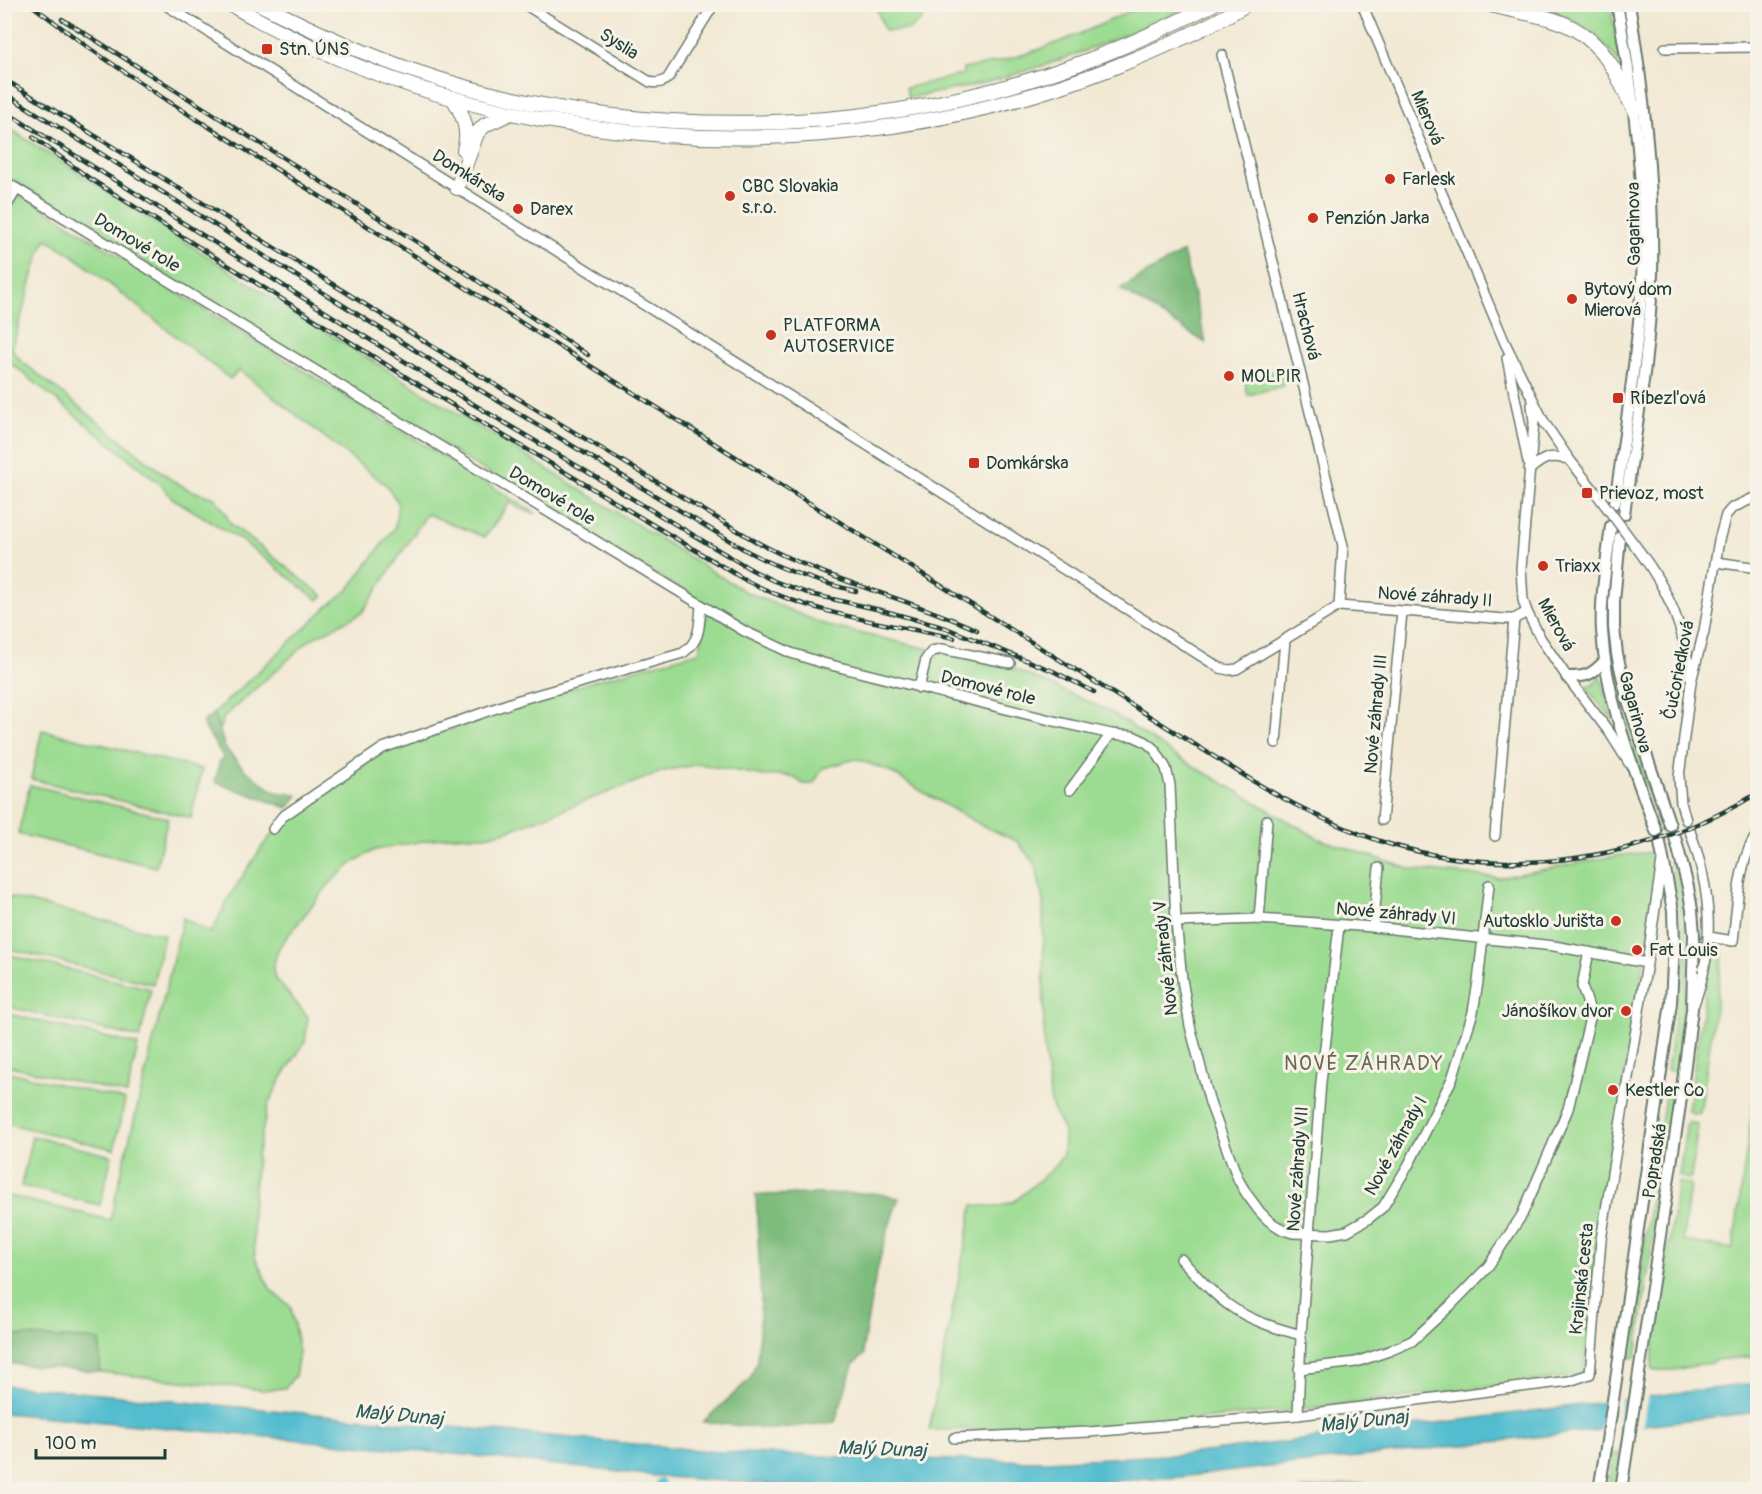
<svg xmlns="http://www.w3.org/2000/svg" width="1762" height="1494" font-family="Pangolin,sans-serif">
  <rect width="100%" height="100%" fill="#f7f3e8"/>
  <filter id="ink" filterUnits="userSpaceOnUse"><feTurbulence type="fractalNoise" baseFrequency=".0167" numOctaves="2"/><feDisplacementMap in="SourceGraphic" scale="12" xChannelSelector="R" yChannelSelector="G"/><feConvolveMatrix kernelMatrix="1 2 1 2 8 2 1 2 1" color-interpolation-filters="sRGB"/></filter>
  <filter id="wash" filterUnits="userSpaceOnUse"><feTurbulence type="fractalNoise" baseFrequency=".008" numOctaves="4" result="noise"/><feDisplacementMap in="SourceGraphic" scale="24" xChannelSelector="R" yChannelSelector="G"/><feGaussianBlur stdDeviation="1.35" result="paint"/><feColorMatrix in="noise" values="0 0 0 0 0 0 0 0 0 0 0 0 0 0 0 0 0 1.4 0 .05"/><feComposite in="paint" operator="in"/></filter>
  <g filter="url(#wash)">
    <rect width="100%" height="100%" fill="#f2e9d4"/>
    <g fill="#9cdc92" stroke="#5e8c63" stroke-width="1.5">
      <path d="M875,5H938L909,30L885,31Z"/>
      <path d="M1142,5H1191C1121,39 1047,68 971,86C950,90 929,94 908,98L906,88L963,74V69C1025,59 1086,33 1142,5Z"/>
      <path d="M1512,5H1610L1621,65C1598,35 1583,19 1545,10C1534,7 1523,7 1512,5Z"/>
      <path d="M4,125L302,317L744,591L828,626L1012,668L1109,711L1173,754L1319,839L1410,869L1498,878L1621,855L1655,852L1657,879L1597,1247L1586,1357L1582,1375L1451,1392L1274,1412L1106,1428L929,1430L973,1205L997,1207L1015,1201L1052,1169L1063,1155L1064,1132L1051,1104L1044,1048L1043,901L1036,866L1017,841L981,825L928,795L887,770L856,759L823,768L813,784H803L795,778L781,775L764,776L699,764L664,771L507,831L485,836H450L375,850L355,861L330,883L279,947L273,966L274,977L308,1017L305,1042L281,1079L268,1105L257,1156L252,1212L255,1257L271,1290L291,1307L299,1353L295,1376L285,1388L263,1390L100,1372V1340L5,1335V1195L110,1220L183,918L211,933L231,894L264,844L287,817L384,752L593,681L699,652L708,606L312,366L5,175Z"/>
      <path d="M21,194L184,297L537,514L520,509L510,502L485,537L427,514L362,613L311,639L224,717L219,731L214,713L328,606L349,589L395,527L398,503L387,486L239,370L230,379L70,253L47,239L42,247L35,268L12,349L20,360L172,480L190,490L215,498L224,510L230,523L323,596L318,600L241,540L172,498L160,484L13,365H5L4,218Z"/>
      <path d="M1280,370L1284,386L1248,395L1244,379Z"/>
      <path d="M1613,659L1625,710L1653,787L1677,861L1683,897L1688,965L1677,1072L1667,1070L1682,961L1680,913L1670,860L1664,836L1626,730L1612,677L1610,661Z"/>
      <path d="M1600,675L1613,721L1585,686L1593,685Z"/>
      <path d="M42,730L202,769L191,818L31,779Z"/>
      <path d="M30,785L168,818L156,867L18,834Z"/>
      <path d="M5,896L164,935L153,984L5,948Z"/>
      <path d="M1716,949L1723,954L1700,1113L1694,1114L1688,1110L1711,951Z"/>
      <path d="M5,954L151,989L140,1038L5,1006Z"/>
      <path d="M5,1013L138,1045L127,1094L5,1065Z"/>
      <path d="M5,1071L125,1100L114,1149L5,1123Z"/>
      <path d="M1757,1074V1356L1716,1360L1711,1363L1673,1370H1654L1652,1367L1653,1353L1678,1182L1690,1184L1683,1241L1733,1249Z"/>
      <path d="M1666,1088L1674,1089L1636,1357L1631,1358L1630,1349Z"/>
      <path d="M1687,1122L1698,1124L1691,1177L1688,1179L1679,1176Z"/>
      <path d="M32,1136L112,1156L100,1205L21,1186Z"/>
      <path d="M1618,1452L1620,1459L1614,1489H1607L1613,1455Z"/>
      <path d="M1362,1483L1377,1489H1298Z"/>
    </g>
    <g fill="#7dbc7c" stroke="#4e7c58" stroke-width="1.5">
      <path d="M1183,252L1206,343L1120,289Z"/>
      <path d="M214,713L225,748L245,770L275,792L298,795L288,808L215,782L220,760L224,758L202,723Z"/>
      <path d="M874,1193L899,1198C880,1246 871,1297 863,1348L864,1355L853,1365L835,1422L772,1429L703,1422L750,1379L757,1361L761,1301L756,1195Z"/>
      <path d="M5,1335L100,1340V1372L5,1363Z"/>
    </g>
    <path fill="#53bdcf" stroke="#397d82" stroke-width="1.5" d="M1757,1383L1758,1412L1180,1477L1035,1486L842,1489L665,1477L466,1455L5,1413L4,1385L720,1452L891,1459L1046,1461L1189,1454Z"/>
    <g fill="#f2e9d4">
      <path d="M1648,1394L1642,1428L1622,1430L1627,1397Z"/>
      <path d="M1622,1398L1618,1430L1600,1432L1604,1400Z"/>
    </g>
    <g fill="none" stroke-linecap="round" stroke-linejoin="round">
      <path stroke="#53bdcf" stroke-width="9" d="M660,1483V1490"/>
    </g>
  </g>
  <g filter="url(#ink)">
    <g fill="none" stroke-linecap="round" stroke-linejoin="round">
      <g stroke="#69796c" stroke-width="12">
        <g id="minor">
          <path d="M164,4L600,278L680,327L1220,668L1229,670L1237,669L1339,606"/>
          <path d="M524,4L650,82C657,84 662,83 668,78L714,4"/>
          <path d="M1362,4L1505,343L1544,422L1569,459L1596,493"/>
          <path d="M1665,48L1758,47"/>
          <path d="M1222,55L1343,546L1339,606"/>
          <path d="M4,181L744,631L791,653L823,663L1054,721L1111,734L1133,736L1146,742L1155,750L1166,768L1170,785L1176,922L1182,979L1190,1026L1210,1103L1238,1179L1246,1193L1260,1212L1269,1221L1283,1230L1293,1233L1330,1234L1347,1231L1368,1219L1383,1207L1409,1164L1452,1079L1473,1012L1478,982L1489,885"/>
          <path d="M4,210L17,189"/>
          <path d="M1507,358L1528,462"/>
          <path d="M1532,405L1534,422L1521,568L1523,600L1527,612L1541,639L1567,677L1610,733L1629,763"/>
          <path d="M1529,470C1544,457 1550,455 1569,459"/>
          <path d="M1640,552C1669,591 1684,628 1690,676"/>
          <path d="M1716,562L1758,568"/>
          <path d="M1339,606L1505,619H1514L1527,612"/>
          <path d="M919,688L926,659L932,651L942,649L1010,663"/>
          <path d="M1276,743L1285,640"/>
          <path d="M1070,790L1111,734"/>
          <path d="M1382,820L1402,612"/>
          <path d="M1686,820L1681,803L1679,777L1691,682L1704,631L1719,540L1726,515L1732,508L1758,496"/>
          <path d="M273,829L282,817L383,748L519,700L683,653C701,640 699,626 701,606"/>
          <path d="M1690,831C1711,889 1716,945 1694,1004"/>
          <path d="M1495,836L1514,619"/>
          <path d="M1259,919L1267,820"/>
          <path d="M1176,922L1259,919L1373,927L1554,946L1647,963"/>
          <path d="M1373,927L1379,868"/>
          <path d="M1709,937L1733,941C1737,911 1738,857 1758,834"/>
          <path d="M1181,1259C1198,1277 1215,1297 1236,1310C1255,1322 1279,1329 1301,1335"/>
          <path d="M1299,1369L1356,1362L1389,1351L1412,1341L1450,1306L1487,1268L1522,1215L1568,1109L1591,1014L1582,986L1589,952"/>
          <path d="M1298,1415L1301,1335L1321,1082L1339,926"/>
          <path d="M954,1438L1089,1432L1298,1415L1569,1381L1590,1374L1601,1240L1647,963L1662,861"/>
        </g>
      </g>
      <g stroke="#69796c" stroke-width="14">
        <g id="major">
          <path d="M1615,503C1624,442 1633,382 1639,322C1641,293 1644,264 1643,235C1642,157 1631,81 1617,4"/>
          <path d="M1624,514C1635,434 1650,354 1652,273C1654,183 1644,93 1629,4"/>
          <path d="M1611,526C1607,561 1600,596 1602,631C1606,701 1633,766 1656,831"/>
          <path d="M1620,537L1614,602V628L1617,654L1628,701L1670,825"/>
          <path d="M1567,677C1587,677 1591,675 1605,661"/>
          <path d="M1599,1490L1606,1448L1671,1003L1674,944L1673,911L1660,843"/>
          <path d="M1621,1490L1680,1105L1692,1009L1694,935L1692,910L1688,887L1675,837"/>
        </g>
      </g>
      <g stroke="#69796c" stroke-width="16">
        <g id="highway">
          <path d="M230,4C494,158 829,178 1112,68C1158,50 1204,30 1247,4"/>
          <path d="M260,4C309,29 359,52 411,70C623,143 871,140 1081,63C1127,46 1170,26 1213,4"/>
          <path d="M1487,4C1542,19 1579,14 1613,68C1621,81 1626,96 1634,109"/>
          <path d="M453,98C463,115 470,130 464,150"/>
          <path d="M457,188L477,133L485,125L511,113"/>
        </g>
      </g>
      <use href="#minor" stroke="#fff" stroke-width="9"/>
      <use href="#major" stroke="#fff" stroke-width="10"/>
      <use href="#highway" stroke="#fff" stroke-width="14"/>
      <g stroke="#1f3d34" stroke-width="4.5">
        <g id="rail">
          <path d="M30,4L89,48L166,100L1253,781C1296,807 1341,829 1389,844C1514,881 1647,860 1758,793"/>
          <path d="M62,19L460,269L588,355"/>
          <path d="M4,79L451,358L755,541C825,580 905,597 977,630"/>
          <path d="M4,93L445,369L747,551C782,570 817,582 856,591"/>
          <path d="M4,111L468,401L752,570L774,581L810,594L885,611L946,628L1053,671L1094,692"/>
          <path d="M33,137L92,180L414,382L747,581C811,614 884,623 954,638"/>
        </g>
      </g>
      <use href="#rail" stroke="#f7f3e8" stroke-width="2" stroke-dasharray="7" stroke-linecap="butt"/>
      <g stroke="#69796c" stroke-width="12" stroke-linecap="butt">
        <path id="minor-bridge" d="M1596,493L1640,552"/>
      </g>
      <use href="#minor-bridge" stroke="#fff" stroke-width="9"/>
    </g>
  </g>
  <g fill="#c8321e" stroke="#f7f3e8" stroke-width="2">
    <rect x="261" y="43" width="12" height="12" rx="3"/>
    <circle cx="1390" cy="179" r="6"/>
    <circle cx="730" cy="196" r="6"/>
    <circle cx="518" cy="209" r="6"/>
    <circle cx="1313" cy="218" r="6"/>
    <circle cx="1572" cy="299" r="6"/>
    <circle cx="771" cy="335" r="6"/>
    <circle cx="1229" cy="376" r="6"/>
    <rect x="1612" y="392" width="12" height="12" rx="3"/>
    <rect x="968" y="457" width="12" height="12" rx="3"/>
    <rect x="1581" y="487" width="12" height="12" rx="3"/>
    <circle cx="1543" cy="566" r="6"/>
    <circle cx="1616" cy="921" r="6"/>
    <circle cx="1637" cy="950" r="6"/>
    <circle cx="1626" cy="1011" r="6"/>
    <circle cx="1613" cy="1090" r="6"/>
  </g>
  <g text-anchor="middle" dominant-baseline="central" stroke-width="6" stroke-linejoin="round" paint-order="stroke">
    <g font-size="18" fill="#1f3d34" stroke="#f7f3e8">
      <text transform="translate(619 44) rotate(32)">Syslia</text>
      <text transform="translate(1427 118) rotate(67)">Mierová</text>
      <text transform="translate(469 176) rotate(32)">Domkárska</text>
      <text transform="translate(1634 224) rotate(-91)">Gagarinova</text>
      <text transform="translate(137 243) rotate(31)">Domové role</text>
      <text transform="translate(1306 326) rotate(76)">Hrachová</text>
      <text transform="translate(552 496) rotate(31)">Domové role</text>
      <text transform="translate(1435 597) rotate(4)">Nové záhrady II</text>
      <text transform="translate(1556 625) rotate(61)">Mierová</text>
      <text transform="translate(1679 670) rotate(-79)">Čučoriedková</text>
      <text transform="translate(988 688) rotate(14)">Domové role</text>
      <text transform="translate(1635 712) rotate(75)">Gagarinova</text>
      <text transform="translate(1376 714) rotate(-85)">Nové záhrady III</text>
      <text transform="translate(1396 914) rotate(5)">Nové záhrady VI</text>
      <text transform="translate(1166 958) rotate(-96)">Nové záhrady V</text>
      <text transform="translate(1396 1146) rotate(-61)">Nové záhrady I</text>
      <text transform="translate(1655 1161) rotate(-81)">Popradská</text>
      <text transform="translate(1298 1169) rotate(-86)">Nové záhrady VII</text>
      <text transform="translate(1582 1279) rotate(-84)">Krajinská cesta</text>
    </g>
    <g font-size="18" fill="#1f3d34" stroke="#f7f3e8" text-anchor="start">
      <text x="279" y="49">Stn. ÚNS</text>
      <text x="1402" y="179">Farlesk</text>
      <text x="742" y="186">CBC Slovakia<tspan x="742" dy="21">s.r.o.</tspan></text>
      <text x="530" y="209">Darex</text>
      <text x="1325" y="218">Penzión Jarka</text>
      <text x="1584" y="289">Bytový dom<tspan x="1584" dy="21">Mierová</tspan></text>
      <text x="783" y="325">PLATFORMA<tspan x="783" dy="21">AUTOSERVICE</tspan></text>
      <text x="1241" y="376">MOLPIR</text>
      <text x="1630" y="398">Ríbezľová</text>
      <text x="986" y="463">Domkárska</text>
      <text x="1599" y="493">Prievoz, most</text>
      <text x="1555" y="566">Triaxx</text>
      <text x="1604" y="921" text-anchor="end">Autosklo Jurišta</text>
      <text x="1649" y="950">Fat Louis</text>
      <text x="1614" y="1011" text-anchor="end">Jánošíkov dvor</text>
      <text x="1625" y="1090">Kestler Co</text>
    </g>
    <g font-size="20" letter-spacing="1.5" fill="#6a6652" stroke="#f7f3e8">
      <text x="1364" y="1063">NOVÉ ZÁHRADY</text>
    </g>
    <g font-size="20" font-style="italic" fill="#2c5d5b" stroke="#f7f3e8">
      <text transform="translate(399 1415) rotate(5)">Malý Dunaj</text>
      <text transform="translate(1364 1421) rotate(-6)">Malý Dunaj</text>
      <text transform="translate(882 1449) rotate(2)">Malý Dunaj</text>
    </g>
  </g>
  <rect width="1762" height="1494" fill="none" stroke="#f7f3e8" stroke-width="24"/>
  <path d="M36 1449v9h129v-9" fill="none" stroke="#1f3d34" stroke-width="3"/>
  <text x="45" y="1449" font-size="18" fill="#1f3d34" stroke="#f7f3e8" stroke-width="4.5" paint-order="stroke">100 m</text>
</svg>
